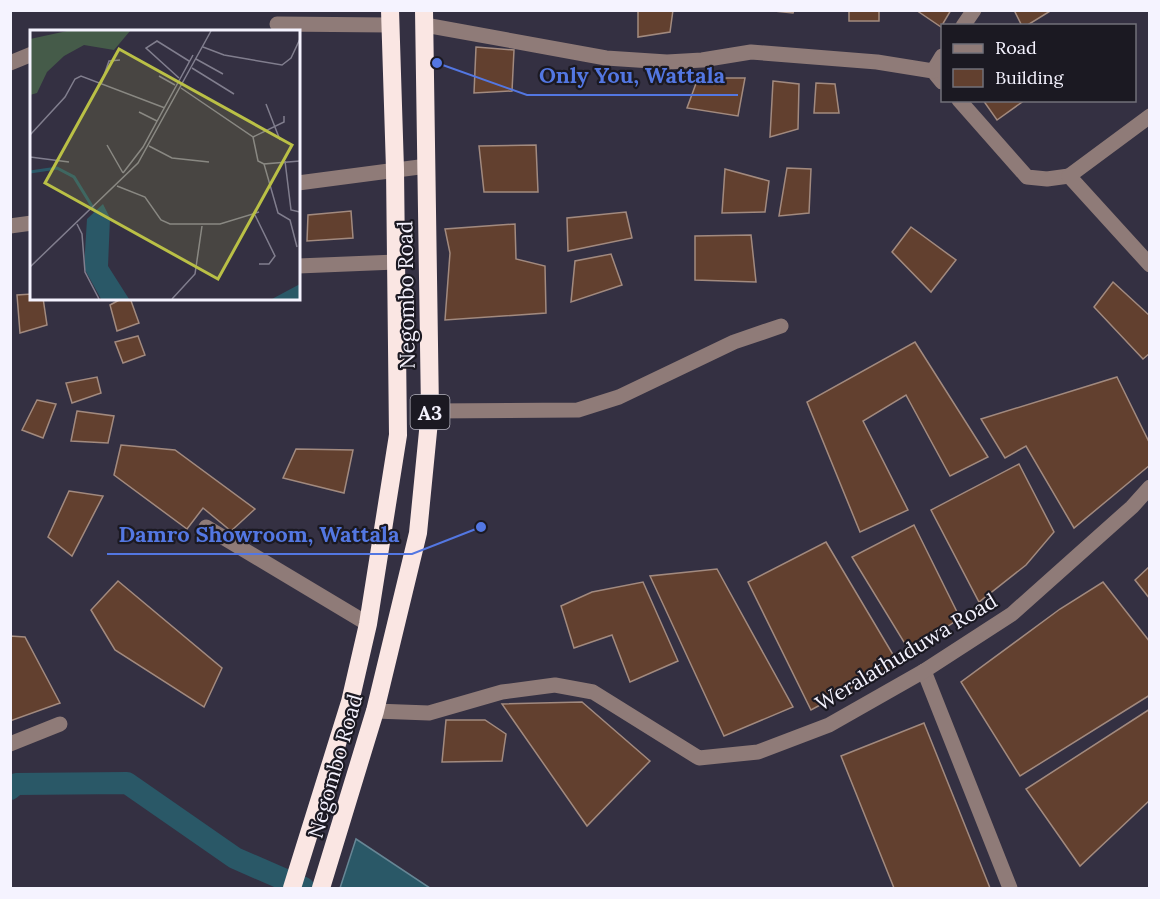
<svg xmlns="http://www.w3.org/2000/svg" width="1160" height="899" font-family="Lora,serif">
  <rect width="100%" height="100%" fill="#343042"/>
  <path fill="#2a5867" stroke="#678695" stroke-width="1.5" d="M356,839L430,888H340Z"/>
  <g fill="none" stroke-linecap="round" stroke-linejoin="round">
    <path stroke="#2a5867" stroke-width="22" d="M10,789L16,784L127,783L235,858L304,888"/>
  </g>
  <g fill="#62402f" stroke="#a28a7f" stroke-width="1.5">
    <path d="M638,10H673L670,32L638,37Z"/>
    <path d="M764,10H794L793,13Z"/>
    <rect x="849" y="10" width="30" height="11"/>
    <path d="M916,10H951L941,27Z"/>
    <path d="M1014,10H1052L1026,26H1022Z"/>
    <path d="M476,47L514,50L512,91L474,93Z"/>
    <path d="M698,78H745L738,116L687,108Z"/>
    <path d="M773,81L799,84L798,129L770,137Z"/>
    <path d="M816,83L835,84L839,113H814Z"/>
    <path d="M983,100H1025L997,120Z"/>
    <path d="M536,145L538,192H484L479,146Z"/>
    <path d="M787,168L811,169L809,213L779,216Z"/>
    <path d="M725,169L769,181L765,212L722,213Z"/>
    <path d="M351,211L353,238L307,241L308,215Z"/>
    <path d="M626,212L632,238L568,251L567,218Z"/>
    <path d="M515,224L516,259L545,266L546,313L445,320L450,253L445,229Z"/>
    <path d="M911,227L956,260L931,292L892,252Z"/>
    <path d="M751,235L756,282L695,280V236Z"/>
    <path d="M611,254L622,285L571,302L575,261Z"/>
    <path d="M1113,282L1150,316V353L1143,359L1094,307Z"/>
    <path d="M32,294V298H43L47,325L20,333L17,295Z"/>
    <path d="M123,298H130L139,323L117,331L110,305Z"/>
    <path d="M138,336L145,355L123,363L115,342Z"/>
    <path d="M915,342L988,457L950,476L906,395L863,421L908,510L860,532L807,402Z"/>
    <path d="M97,377L101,393L72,403L66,383Z"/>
    <path d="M1117,377L1150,444V465L1074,528L1026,446L1005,458L981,419Z"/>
    <path d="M37,400L56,404L43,438L22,430Z"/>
    <path d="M77,411L114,416L108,443L71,441Z"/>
    <path d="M121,445L175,450L255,509L231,531L203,508L187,529L114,475Z"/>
    <path d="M296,449L353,450L344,493L283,478Z"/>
    <path d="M1019,464L1054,532L1026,565L979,602L931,510Z"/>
    <path d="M69,491L103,496L72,556L48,537Z"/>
    <path d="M914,525L960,618L910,652L852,557Z"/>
    <path d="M826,542L898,663L811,710L748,582Z"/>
    <path d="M1150,566V599L1135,580Z"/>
    <path d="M717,569L793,707L724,736L650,576Z"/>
    <path d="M118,581L222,668L204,707L115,650L91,610Z"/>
    <path d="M643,582L678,661L630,682L612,635L574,648L561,606L592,592Z"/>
    <path d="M1103,582L1150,642V695L1020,776L961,682L1060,609Z"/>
    <path d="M10,636L25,637L60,703L10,721Z"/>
    <path d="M582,702L650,761L587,826L502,704Z"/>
    <path d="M1150,709V800L1080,866L1026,789Z"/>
    <path d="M446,720H485L506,734L502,761L442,762Z"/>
    <path d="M924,723L990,888H894L841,756Z"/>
  </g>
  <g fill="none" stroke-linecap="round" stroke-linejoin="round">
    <g stroke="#8f7b78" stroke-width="15">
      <path d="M277,24L390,25"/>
      <path d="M425,25L606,58L667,62L702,60L751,52L877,62L933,71L942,82"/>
      <path d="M963,26L974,10"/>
      <path d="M10,63L32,54"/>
      <path d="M933,71L942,56"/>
      <path d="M959,100L1027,177L1047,179L1069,176"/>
      <path d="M1150,116L1069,176L1150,265"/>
      <path d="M298,183L427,166"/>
      <path d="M10,226L32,223"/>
      <path d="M298,266L396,262"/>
      <path d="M430,411L578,410L619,397L734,342L781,326"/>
      <path d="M206,527L368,624"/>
      <path d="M924,671L1010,888"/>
      <path d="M375,711L429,713L502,692L555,685L593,692L699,758L758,752L829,725L924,671L1012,614L1132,507L1150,487"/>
      <path d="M10,744L60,724"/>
    </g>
    <g stroke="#fae6e3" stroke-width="18">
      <path d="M292,888L350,702L368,624L398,435L395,169L390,10"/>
      <path d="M321,888L375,711L418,533L430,411L424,10"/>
    </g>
  </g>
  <g text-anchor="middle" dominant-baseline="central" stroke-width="4.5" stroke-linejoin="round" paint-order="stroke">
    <rect fill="#1b1922" stroke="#b4b2bd" stroke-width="1.5" x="410.5" y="395" width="39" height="34" rx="4.5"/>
    <g font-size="20" font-weight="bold" fill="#f5f3ff">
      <text x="430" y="412">A3</text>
    </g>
    <g font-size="21" fill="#f5f3ff" stroke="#1b1922">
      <text transform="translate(406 295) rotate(-91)">Negombo Road</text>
      <text transform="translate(906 652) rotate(-31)">Weralathuduwa Road</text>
      <text transform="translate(335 766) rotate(-74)">Negombo Road</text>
    </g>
  </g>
  <g transform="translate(30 30)">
    <rect width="270" height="270" fill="#343042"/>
    <path d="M37,1H100L84,20L54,15L34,26L17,42L7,63L0,65V9Z" fill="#455b49"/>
    <path d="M73,174L80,188L78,236L99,269H71L54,238L57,189ZM270,254V269H242Z" fill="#2a5867"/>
    <path fill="none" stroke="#2a5867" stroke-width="3" d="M0,142L27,138L44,147L68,186"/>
    <path fill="none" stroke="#817e8e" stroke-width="1.5" d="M173,17L194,25L252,35L261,28L270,9M166,29L193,44M162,38L204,64M129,46L145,55M149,48L116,18L127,11L159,31M71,54L79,31L90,30M151,58L223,107L228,131L234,134M236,74L250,110M109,82L127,91M0,105L35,67L45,49L51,46L135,78M223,107L254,92V86M77,115L93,143M119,116L142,128L179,132M0,127L39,132M255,131L261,180L270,182M93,143L113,117L163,25M87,156L115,167L131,190L140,194H190L229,182M225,185L245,226L239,234H229M47,194L52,204L55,242L69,269M267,217L260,190L248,183L234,134L270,131M0,237L108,133L181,1M142,269L165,244L172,196"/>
    <path fill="#bac046" fill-opacity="0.15" stroke="#bac046" stroke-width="3" d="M89,19L262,115L188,249L15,153Z"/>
    <rect width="270" height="270" fill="none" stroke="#f5f3ff" stroke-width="3"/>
  </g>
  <path fill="none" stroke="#5377e2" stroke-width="2" d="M437 63L527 95H738M481 527L412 554H107"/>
  <g fill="#5377e2" stroke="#1b1922" stroke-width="2">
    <circle cx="437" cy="63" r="6"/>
    <circle cx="481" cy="527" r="6"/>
  </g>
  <g font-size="22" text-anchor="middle" font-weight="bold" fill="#5377e2" stroke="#1b1922" stroke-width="4.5" stroke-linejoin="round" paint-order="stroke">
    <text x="632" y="83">Only You, Wattala</text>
    <text x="259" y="542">Damro Showroom, Wattala</text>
  </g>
  <rect width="1160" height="899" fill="none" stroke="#f5f3ff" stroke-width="24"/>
  <rect x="941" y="24" width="195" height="78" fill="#1b1922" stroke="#72707a" stroke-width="1.5"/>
  <rect x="953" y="44" width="30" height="9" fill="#8f7b78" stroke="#72707a" stroke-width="1.5"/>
  <text x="995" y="54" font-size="18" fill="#f5f3ff">Road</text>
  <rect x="953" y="69" width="30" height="18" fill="#62402f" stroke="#72707a" stroke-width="1.5"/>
  <text x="995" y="84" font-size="18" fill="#f5f3ff">Building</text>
</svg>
